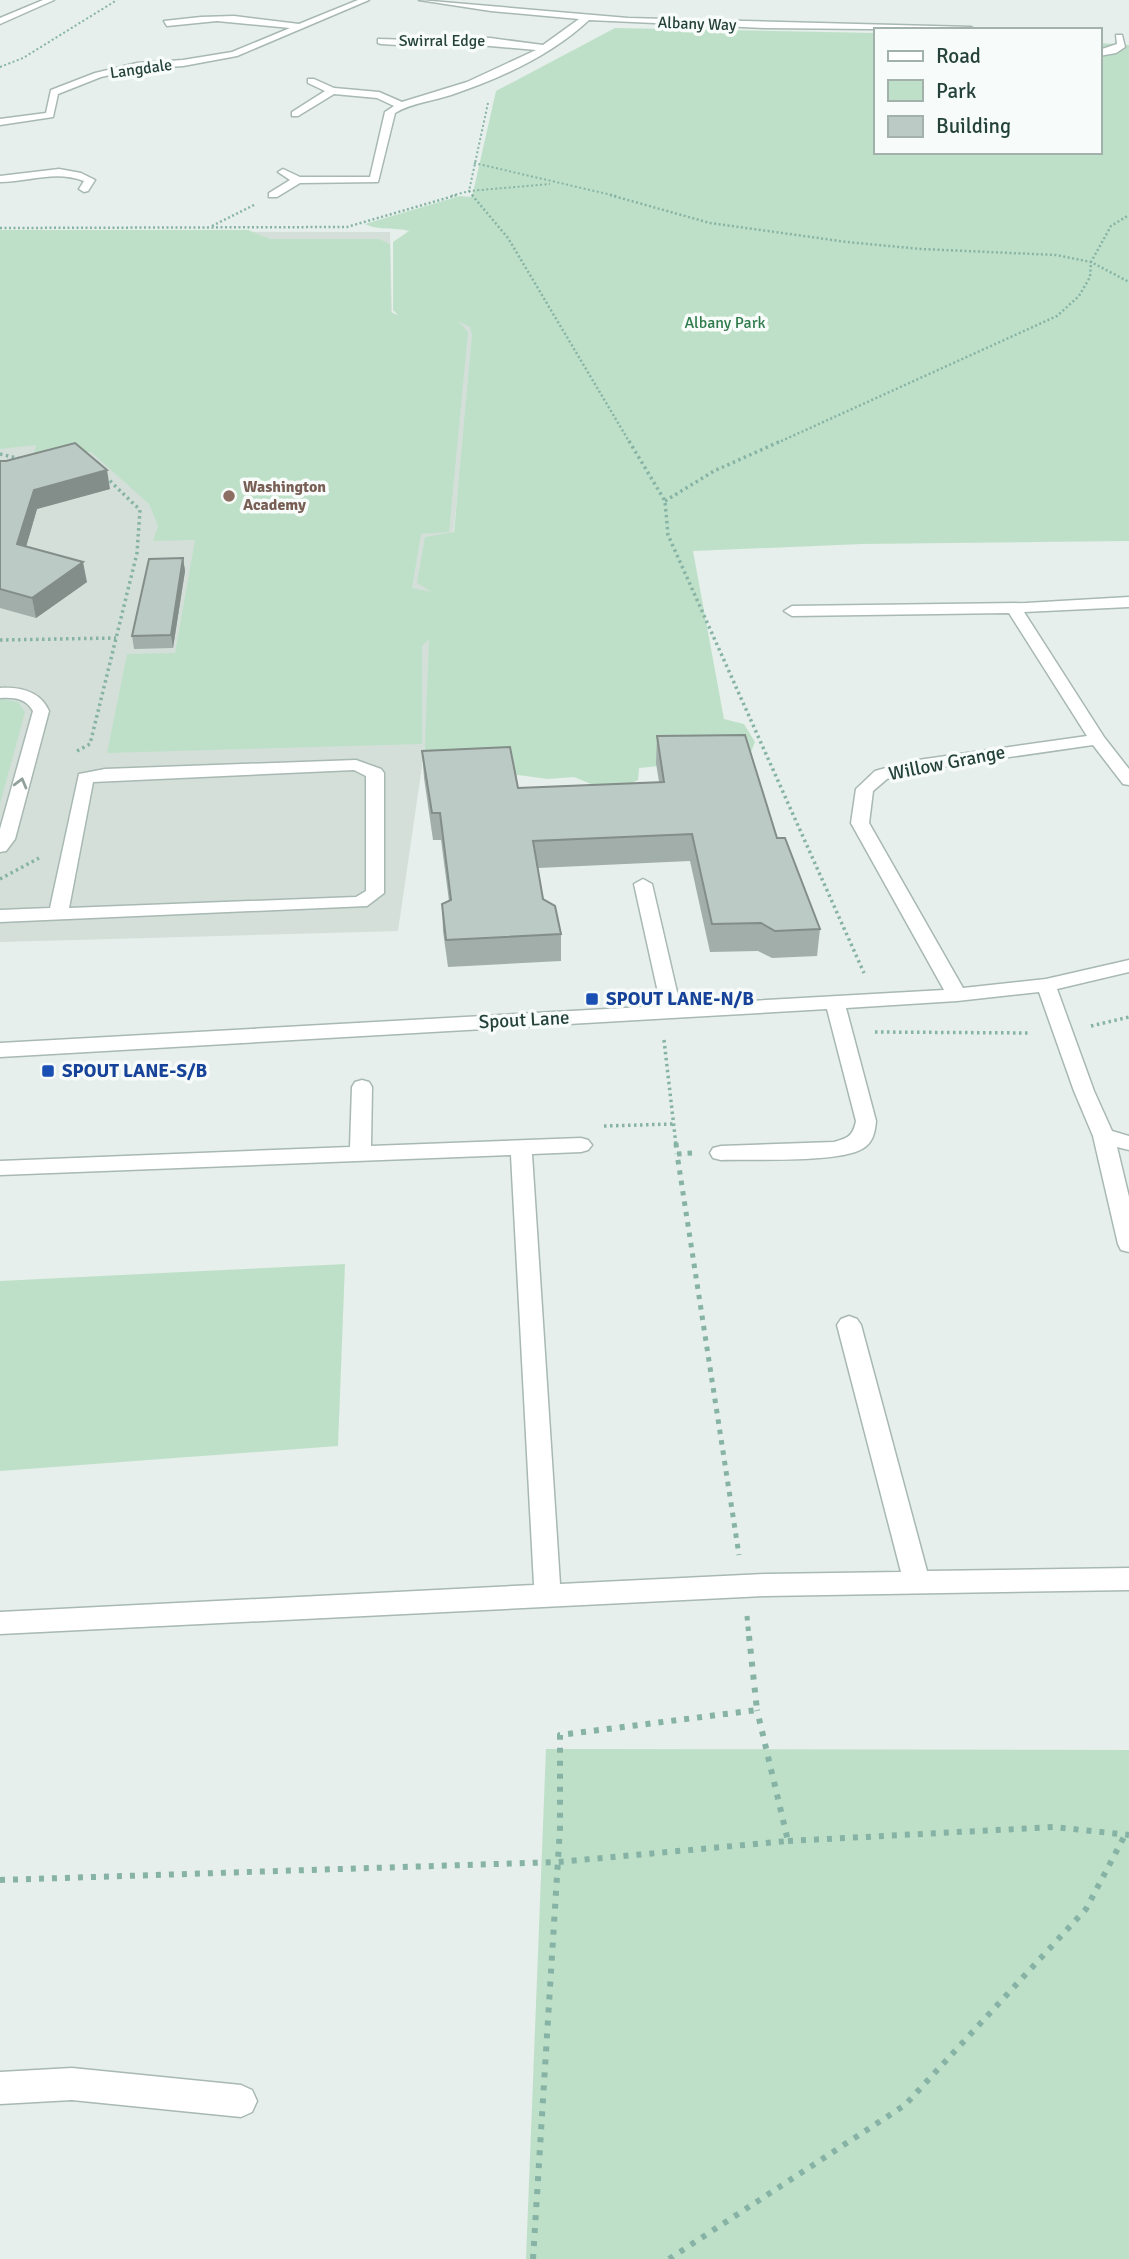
<svg xmlns="http://www.w3.org/2000/svg" width="1129" height="2259" font-family="Signika,sans-serif">
  <rect width="100%" height="100%" fill="#e6efeb"/>
  <path fill="#d4dfda" d="M0,231L390,232L392,314L479,319L439,650L398,931L0,942Z"/>
  <g fill="#bfe0c8" fill-rule="evenodd">
    <path d="M615,28L875,33V152H1099V43L1129,45V541L862,544L693,551L724,719L744,724L755,742L749,757L639,768L638,780L619,789L598,787L574,777L548,779L518,775L486,781L424,771L429,639L422,646V744L107,753L127,654L175,653L195,540L153,541L158,526L149,504L91,452L38,455L34,453L36,445L0,449V230H248L270,239H379L390,244L391,312L399,316L393,310V242L409,231C394,227 380,231 365,224L460,196L472,197L496,91ZM458,321L470,327L472,335L454,532L425,537L417,583L432,592L412,588L421,534L449,532L468,332Z"/>
    <path d="M0,699L18,702L25,712L0,804Z"/>
    <path d="M345,1264L338,1446L0,1471V1281Z"/>
    <path d="M546,1749L1129,1750V2259H526Z"/>
  </g>
  <g fill="none" stroke-linecap="round" stroke-linejoin="round">
    <g stroke="#a8b8b2" stroke-width="3">
      <g id="minor">
        <path d="M43,0H54L0,24V18Z"/>
        <path d="M358,0H369L237,56L183,66L137,69L101,77L58,94L53,117L0,125V119L46,113L51,90L95,73L137,63L183,60L232,52L290,28L217,21L167,26L164,21L201,17L234,16L299,24Z"/>
        <path d="M419,0L628,18L971,27L975,30L765,28L589,20C552,55 499,79 451,95C433,101 411,103 395,113L378,182L300,183L277,197H269V193L290,180L278,172L283,169L300,177H370L385,112L394,106L377,98L334,94L298,116H292V112L325,91L308,83V79H314L334,88L379,92L402,102L467,82L536,50L444,42L415,46L381,44L378,43V39L415,40L444,36L490,38L543,45L579,19L491,11Z"/>
        <path d="M1116,35H1122L1125,47L1116,53L1099,56V50L1117,44Z"/>
        <path d="M59,169L81,173L95,180L88,191L84,192L79,189L84,181C54,170 30,182 0,182V176Z"/>
        <path d="M1129,597V607L1024,612L1104,737L1129,769V785L1123,784L1093,745L913,771L887,779L873,791L869,823L963,988L1046,979L1129,960V972L1057,989L1094,1091L1112,1131L1129,1136V1150L1117,1147L1129,1197V1252L1121,1250L1118,1244L1093,1136L1074,1091L1039,992L957,1001L846,1008L876,1121C875,1132 873,1143 862,1149C838,1163 752,1159 721,1160L713,1158L710,1153L713,1148L721,1146L834,1142C848,1138 853,1136 856,1121L827,1009L0,1057V1043L661,1006L634,884L643,879L652,884L680,1005L944,990L851,823L856,789L875,771L911,761L1087,736L1009,613L792,616L784,611L792,606L1026,603Z"/>
        <path d="M0,688C20,687 40,691 49,711L15,839L6,851L0,852V829L33,711C26,698 13,697 0,698Z"/>
        <path d="M356,760L381,769L384,773V893L367,906L0,922V910L50,908L79,774L105,769ZM354,770L366,776V891L356,897L69,908L93,782Z"/>
        <path d="M362,1080L369,1082L372,1087L371,1146L581,1138L588,1140L592,1145L588,1150L581,1152L532,1154L560,1584L766,1574L901,1572L837,1325L841,1319L849,1316L857,1319L861,1325L927,1571L1129,1568V1590L766,1596L0,1634V1612L534,1585L511,1155L0,1175V1161L350,1147L352,1087L355,1082Z"/>
        <path d="M72,2068L241,2085L252,2090L257,2101L252,2112L241,2117L72,2100L0,2104V2072Z"/>
      </g>
    </g>
    <g stroke="#86b3a5" stroke-width="2" stroke-dasharray="2 2.5" stroke-linecap="butt">
      <path d="M0,67L23,58L117,0"/>
      <path d="M474,163L616,196"/>
      <path d="M451,196L469,191L550,184"/>
      <path d="M473,196L469,191L488,103"/>
    </g>
    <g stroke="#86b3a5" stroke-width="2.5" stroke-dasharray="2 2.5" stroke-linecap="butt">
      <path d="M472,195L508,238L630,443"/>
      <path d="M610,195L710,223L847,242L921,249L1056,255L1091,262L1129,282"/>
      <path d="M212,226L254,205"/>
      <path d="M0,228L347,227L457,195"/>
      <path d="M777,443L1057,316L1079,296L1090,277L1091,262L1111,226L1129,215"/>
    </g>
    <g stroke="#86b3a5" stroke-width="3.5" stroke-dasharray="2.5 3.5" stroke-linecap="butt">
      <path d="M629,441L665,501L668,535L864,973"/>
      <path d="M0,454L21,459"/>
      <path d="M665,501L714,471L781,441"/>
      <path d="M0,640L116,638"/>
      <path d="M77,751L90,744L137,553L140,510L105,476"/>
      <path d="M0,879L39,858"/>
      <path d="M1091,1026L1129,1017"/>
      <path d="M875,1032L1030,1033"/>
      <path d="M664,1040L676,1145"/>
      <path d="M604,1126L673,1124"/>
    </g>
    <g stroke="#86b3a5" stroke-width="5" stroke-dasharray="4.5 6" stroke-linecap="butt">
      <path d="M676,1143L677,1154"/>
      <path d="M692,1153L677,1154L739,1555"/>
      <path d="M747,1616L749,1638"/>
    </g>
    <g stroke="#86b3a5" stroke-width="6" stroke-dasharray="5 8" stroke-linecap="butt">
      <path d="M788,1841L1054,1827L1129,1835"/>
      <path d="M0,1880L558,1862L788,1841L757,1710"/>
      <path d="M533,2259L560,1828V1735L757,1710L749,1636"/>
      <path d="M669,2259L905,2105L1086,1909L1125,1835"/>
    </g>
    <use href="#minor" fill="#fff" fill-rule="evenodd"/>
  </g>
  <g fill="#a1aea9">
    <path d="M0,461L110,489L37,509L26,547L87,582L36,618L0,608Z"/>
    <path d="M183,558L185,571L173,648L134,649L132,636Z"/>
    <path d="M657,736L777,838L820,929L817,956L772,958L758,951L710,952L690,861L538,868L543,899L561,934V961L448,967L443,931L442,904L449,901L441,840H433L424,778L422,751L518,788L659,782L656,763Z"/>
  </g>
  <g fill="#838d89">
    <path d="M107,470L110,489L37,509L21,564L17,544L34,490Z"/>
    <path d="M183,558L185,571L173,648L171,635Z"/>
    <path d="M83,562L87,582L36,618L32,598Z"/>
  </g>
  <g fill="#bbcac4" stroke="#838d89" stroke-width="2">
    <path d="M75,443L107,470L34,490L17,544L83,562L32,598L0,589V461H6Z"/>
    <path d="M183,558L171,635L132,636L149,559Z"/>
    <path d="M745,735L777,838H785L820,929L775,931L761,923L712,924L692,834L533,841L543,899L555,906L561,934L446,940L442,904L451,900L440,813H432L422,751L510,747L518,788L664,782L657,736Z"/>
  </g>
  <defs><path id="oneway-chevron" d="M-2-3.5L2.5 0L-2 3.5" fill="none" stroke-width="1.6" stroke-linecap="round" stroke-linejoin="round" transform="scale(1.75)"/></defs>
  <use stroke="#92a09c" href="#oneway-chevron" transform="translate(21 783) rotate(-75)"/>
  <circle fill="#8d6e63" stroke="#f7fbf9" stroke-width="2.5" cx="229" cy="496" r="7"/>
  <g fill="#1a4fb4" stroke="#f7fbf9" stroke-width="2.5">
    <rect x="585" y="992" width="14" height="14" rx="3.5"/>
    <rect x="41" y="1064" width="14" height="14" rx="3.5"/>
  </g>
  <g text-anchor="middle" dominant-baseline="central" stroke-width="7" stroke-linejoin="round" paint-order="stroke">
    <g font-size="16" fill="#24423a" stroke="#f7fbf9">
      <text transform="translate(697 24) rotate(2)">Albany Way</text>
      <text x="442" y="41">Swirral Edge</text>
      <text transform="translate(141 69) rotate(-8)">Langdale</text>
    </g>
    <g font-size="16" fill="#2d7a4b" stroke="#f7fbf9">
      <text x="725" y="323">Albany Park</text>
    </g>
    <g font-size="16" font-weight="bold" fill="#785e54" stroke="#f7fbf9" text-anchor="start">
      <text x="243" y="487">Washington<tspan x="243" dy="18">Academy</tspan></text>
    </g>
    <g font-size="19" fill="#24423a" stroke="#f7fbf9">
      <text transform="translate(947 763) rotate(-11)">Willow Grange</text>
      <text transform="translate(524 1020) rotate(-3)">Spout Lane</text>
    </g>
    <g font-size="19" font-weight="bold" fill="#164399" stroke="#f7fbf9" text-anchor="start">
      <text x="606" y="999">SPOUT LANE-N/B</text>
      <text x="62" y="1071">SPOUT LANE-S/B</text>
    </g>
  </g>
  <rect x="874" y="28" width="228" height="126" fill="#f7fbf9" stroke="#a3b1ad" stroke-width="2"/>
  <rect x="888" y="51" width="35" height="10" fill="#ffffff" stroke="#a3b1ad" stroke-width="2"/>
  <text x="936" y="63" font-size="21" fill="#24423a">Road</text>
  <rect x="888" y="80" width="35" height="21" fill="#bfe0c8" stroke="#a3b1ad" stroke-width="2"/>
  <text x="936" y="98" font-size="21" fill="#24423a">Park</text>
  <rect x="888" y="116" width="35" height="21" fill="#bbcac4" stroke="#a3b1ad" stroke-width="2"/>
  <text x="936" y="133" font-size="21" fill="#24423a">Building</text>
</svg>
